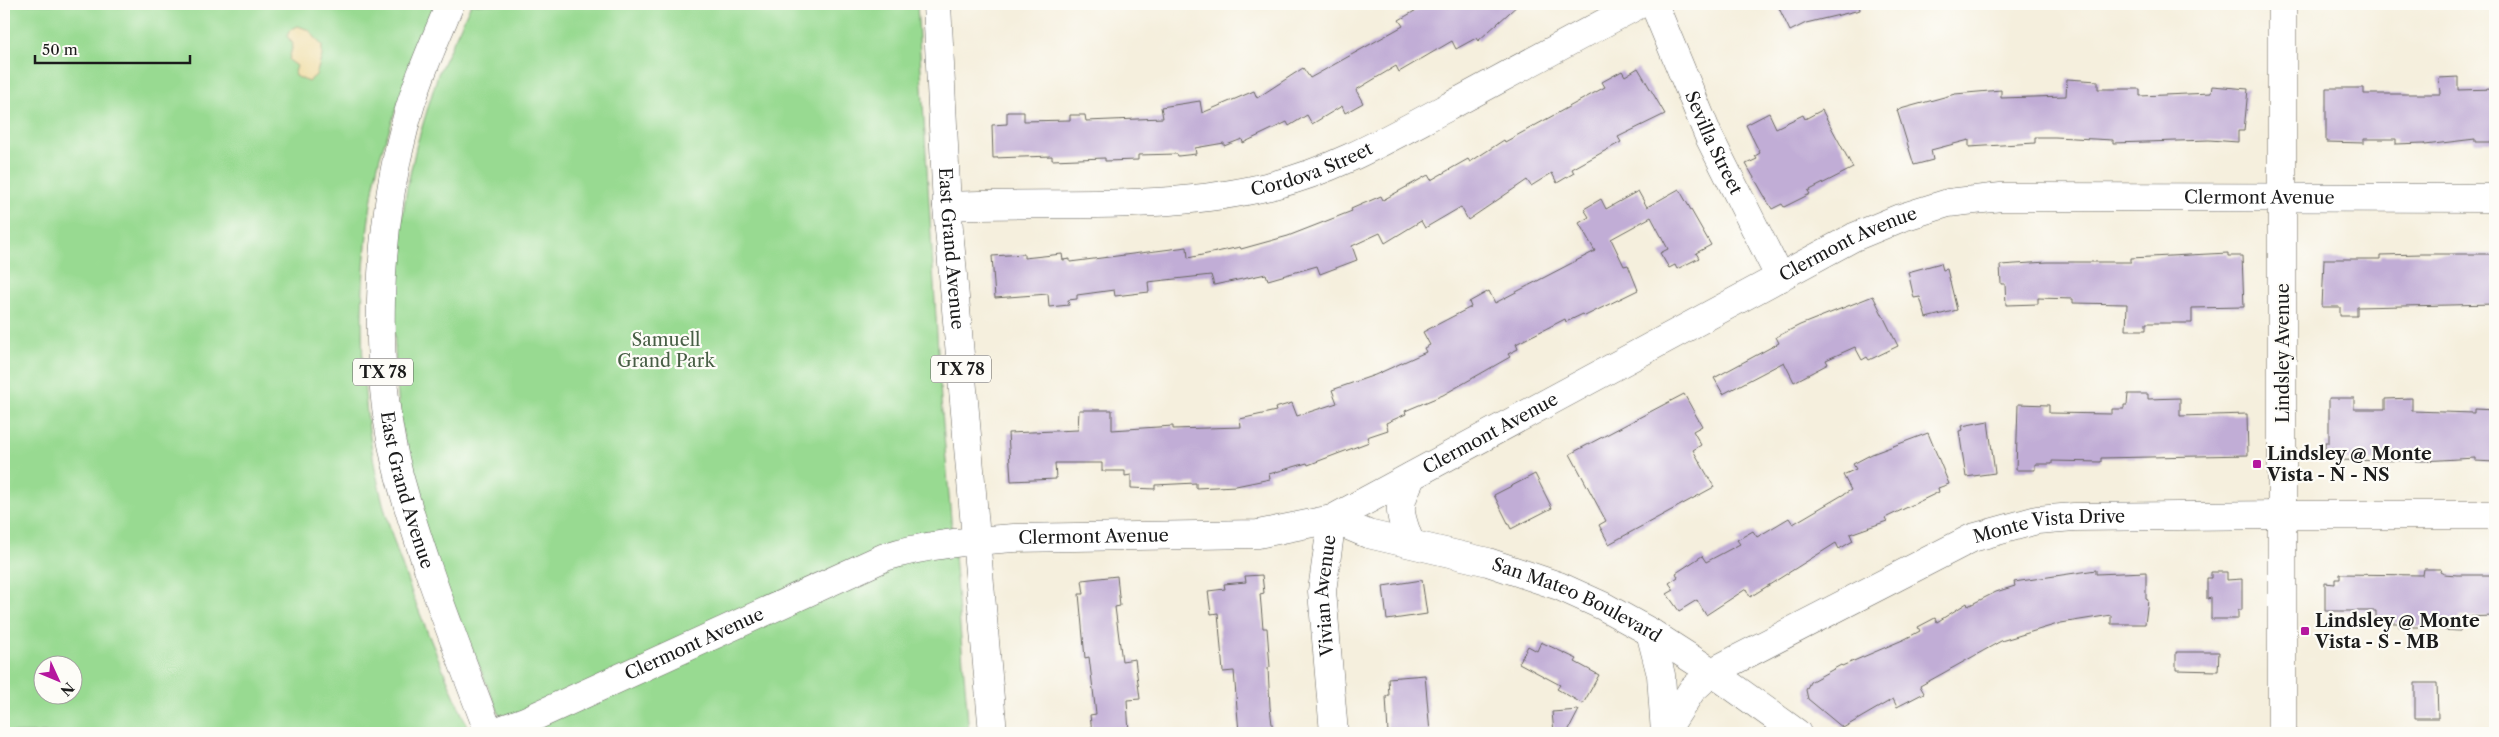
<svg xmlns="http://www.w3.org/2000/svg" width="2499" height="737" font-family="'Libre Caslon Text',serif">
  <rect width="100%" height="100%" fill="#fdfcf7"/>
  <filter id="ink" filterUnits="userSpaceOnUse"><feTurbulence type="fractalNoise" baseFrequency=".02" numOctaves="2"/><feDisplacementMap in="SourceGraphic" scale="10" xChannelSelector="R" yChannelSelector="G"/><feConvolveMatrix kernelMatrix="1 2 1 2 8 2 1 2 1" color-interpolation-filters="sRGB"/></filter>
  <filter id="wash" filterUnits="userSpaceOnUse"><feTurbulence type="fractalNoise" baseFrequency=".0096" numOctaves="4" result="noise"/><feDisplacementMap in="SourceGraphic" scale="20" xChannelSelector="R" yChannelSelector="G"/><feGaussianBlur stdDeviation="1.12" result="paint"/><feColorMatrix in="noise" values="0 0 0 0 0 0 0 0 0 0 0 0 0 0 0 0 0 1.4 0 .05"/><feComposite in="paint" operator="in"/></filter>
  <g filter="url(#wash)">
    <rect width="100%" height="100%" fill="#f5efdd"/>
    <g fill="#98da91" stroke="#5a7b56" fill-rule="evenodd">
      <path d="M4,4H437C419,44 404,83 391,125C386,139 380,154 377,169C358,267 357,370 375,468C393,560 434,647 470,733H4ZM42,664H72V694H42Z"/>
      <path d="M471,4H917L941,400L969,733H507L427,541L400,421L396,373L394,324L397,251L407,188L416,147L438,74Z"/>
    </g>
    <path fill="#eeda9e" stroke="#857b5d" d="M298,26L309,30L322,46V56L316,75L308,82L294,75L297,66L289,60L293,44L287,36L290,30Z"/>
    <g id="blocks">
      <g fill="#c1add6">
        <path d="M1427,4H1519L1478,41L1476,38L1456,49L1452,41L1399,72L1396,66L1356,90L1363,103L1345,113L1342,106L1312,124L1307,115L1289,126L1287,122L1243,143L1242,139L1224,146V143L1195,148L1196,154L1178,156L1177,154L1138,155V160L1105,161V158L1052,160V156L993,158L992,125L1007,124V112H1024V121L1070,120V115H1085L1086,121L1163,118L1161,107L1200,101L1202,113L1254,91L1257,98L1303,68L1310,78L1403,26L1399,20Z"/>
        <path d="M1777,4H1859L1860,10L1806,23L1790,31Z"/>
        <path d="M1638,68L1665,114L1618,137L1621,142L1572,169L1574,173L1557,183L1552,173L1531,186L1527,180L1468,220L1461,207L1425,228L1421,221L1385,243L1380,233L1352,246L1357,260L1320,274L1317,266L1268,280L1266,274L1214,285L1211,275L1148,282L1149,292L1115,296L1114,290L1077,295V299L1068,300L1069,305L1049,307L1048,294L995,298L992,256L1024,254V258L1062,254L1063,260L1070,259V262L1187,247L1188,258L1240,247L1241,249L1288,236L1352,211L1351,209L1381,196L1383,200L1428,175L1431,180L1468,159L1470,162L1504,140L1505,142L1605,87L1602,82L1622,71L1625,76Z"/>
        <path d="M2458,77V90L2495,89V142H2475V139L2425,145L2424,143L2396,144V139H2364V143L2326,142V88H2364V94H2440L2439,78Z"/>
        <path d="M2067,79L2098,81V89H2140V96L2211,93L2212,86L2248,89L2244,131H2238V142L2209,140L2113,143V140L2055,137H2035V143L1969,147V140L1931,150L1933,160L1914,165L1897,110L1955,94L2001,90V98L2066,96Z"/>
        <path d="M1822,110L1853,168L1808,191L1810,194L1784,207L1782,204L1772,209L1746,164L1757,159L1755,156L1760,153L1746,125L1769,113L1776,128L1803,115L1805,119Z"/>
        <path d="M1679,189L1711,245L1696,253L1699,258L1677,269L1675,265L1669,268L1660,253L1668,249L1651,217L1611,239L1624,266L1628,265L1638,290L1585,316L1583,314L1566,322L1565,319L1516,344L1518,349L1508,354L1510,357L1443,395L1405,411L1406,414L1386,423L1388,430L1367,437L1369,442L1308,465L1307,463L1269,474L1270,479L1236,486L1196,488V483L1155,485V489L1131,488V475L1125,476V471H1102V463H1055L1056,479L1011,481L1008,433L1078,430L1079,410H1112V430L1173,426V429L1241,427L1240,419L1276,411L1275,408L1292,403L1297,416L1337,403L1332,390L1375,375L1426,352L1424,348L1430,345L1423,332L1471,307L1469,302L1489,291L1495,303L1595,251L1579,223L1589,217L1584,209L1601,199L1606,209L1638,191L1647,207Z"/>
        <path d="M2228,253V256H2242L2244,307L2192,308V323H2146V330H2126L2127,304L2073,303V299L2038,298V304L2006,305L2005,284H2001L2000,265L2047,262H2131V258Z"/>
        <path d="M2422,254H2493L2495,257V304L2357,307V316H2340V307H2322L2324,259H2380V255Z"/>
        <path d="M1941,263L1943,270L1947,269L1957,310L1926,318L1920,297L1914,298L1908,272Z"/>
        <path d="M1873,296L1898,346L1869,360L1867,357L1862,360L1855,347L1826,360L1828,364L1794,382L1784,362L1723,394L1714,378L1779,343L1776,337L1800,325Z"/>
        <path d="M1684,394L1702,426L1693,431L1701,445L1693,450L1714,487L1609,544L1599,525L1606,521L1570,454Z"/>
        <path d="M2128,394H2148V399L2180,398V416L2247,414L2248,455L2101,458V462L2052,461V464H2035V470H2016L2018,404L2049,405V413L2112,414V409H2124V405H2127Z"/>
        <path d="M2329,398H2354V409H2385V399L2412,398V411L2474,413V409L2495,410V462L2475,461V458L2423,461L2325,460V442H2329Z"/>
        <path d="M1988,421L1995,473L1966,477L1959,431L1963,430L1962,426Z"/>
        <path d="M1928,433L1949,484L1938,488L1939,492L1885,518L1887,521L1850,534L1853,541L1839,549L1836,543L1750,597L1746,589L1706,615L1697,600L1679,611L1667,594L1674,590L1669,583L1678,577L1676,573L1702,556L1706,562L1740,544L1737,540L1753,531L1757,537L1789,518L1793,524L1851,490L1843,475L1856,469L1853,464L1872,454Z"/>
        <path d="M1535,474L1552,508L1511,529L1494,495Z"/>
        <path d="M2424,569H2441L2440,572L2444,574L2457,575H2495V616L2460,617V631L2444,630V627H2399V623H2376V611H2325V583L2335,584V579H2340V574L2423,575Z"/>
        <path d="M2096,570V574L2146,572V599L2148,600L2145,624H2111V615L2061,623L2001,641L1920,686L1924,693L1897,707L1893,699L1843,728L1808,699L1806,690L1810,682L1841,665L1842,666L1905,639L1920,631L1918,627L1935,618L1937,622L1967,603L1968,606L1996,592L2015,586L2014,582Z"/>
        <path d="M2211,572H2227V580L2242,579V610H2238V619H2211V598L2207,599V578H2211Z"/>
        <path d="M1262,575L1264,593L1260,594L1263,628H1267L1270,667L1268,668L1270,707L1273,733H1239L1234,671L1223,672L1218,613L1211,614L1208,591L1225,589L1224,584L1246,582L1245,576Z"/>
        <path d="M1117,576L1120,606L1115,607L1122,661L1135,659L1140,699L1127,700L1129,733H1099V731L1092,732L1090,715L1096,714L1089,657L1085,658L1079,594H1084L1082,580Z"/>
        <path d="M1422,580L1427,614L1387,620L1383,586Z"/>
        <path d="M1541,642L1577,659L1575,662L1599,675L1583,704L1557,689L1560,685L1519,663L1528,646L1537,651Z"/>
        <path d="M2176,652H2219L2218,671L2176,670Z"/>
        <path d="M1425,675L1430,733H1388L1386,696H1389L1388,678Z"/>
        <path d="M2415,683H2437L2438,718H2415Z"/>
        <path d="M1579,710L1567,733H1554L1552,712Z"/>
      </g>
    </g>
  </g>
  <g filter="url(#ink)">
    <use href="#blocks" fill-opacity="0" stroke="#686660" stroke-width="1"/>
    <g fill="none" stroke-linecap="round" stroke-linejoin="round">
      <g stroke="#686660" stroke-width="29">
        <g id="minor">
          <path id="s1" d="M1654,4L1709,137L1780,278"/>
          <path id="s2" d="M947,206C1056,201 1167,212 1274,185C1335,170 1391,137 1446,108C1511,73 1575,38 1640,4"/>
          <path d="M1410,542C1398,510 1397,507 1412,476"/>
          <path d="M1650,632L1661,675L1665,733"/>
          <path id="s3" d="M1665,732L1692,690L1712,672L1972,538L2037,520L2074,517L2282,515H2495"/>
          <path id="s4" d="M492,733L525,721L885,557C927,544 970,541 1014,538L1258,534L1332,519L1854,237L1900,218L1948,203L2001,197L2495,198"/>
          <path id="s5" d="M1334,733L1322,591L1332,519L1368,534L1488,562L1559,586L1603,606L1650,632L1712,672L1797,733"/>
          <path d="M2282,733V4"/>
        </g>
      </g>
      <g stroke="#686660" stroke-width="29">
        <g id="major">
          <path id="s6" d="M450,4C434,43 415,84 405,125C377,230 371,369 399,475C423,563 457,648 489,733"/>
          <path id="s7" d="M937,4L947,206L993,733"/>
        </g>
      </g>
      <use href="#minor" stroke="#fff" stroke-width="28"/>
      <use href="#major" stroke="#fff" stroke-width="28"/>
    </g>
  </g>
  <g fill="#b5179e" stroke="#fdfcf7" stroke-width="2">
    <rect x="2252" y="459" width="10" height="10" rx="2.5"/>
    <rect x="2300" y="626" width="10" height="10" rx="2.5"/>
  </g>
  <g text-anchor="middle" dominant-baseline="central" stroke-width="4.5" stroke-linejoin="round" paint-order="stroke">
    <g fill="#fdfcf7" stroke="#605f5e" stroke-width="1">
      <rect x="931" y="355.5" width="60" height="27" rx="4"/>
      <rect x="353" y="358.5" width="60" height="27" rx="4"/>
    </g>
    <g font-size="16" font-weight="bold" fill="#1c1c1c">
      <text x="961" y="369">TX 78</text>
      <text x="383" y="372">TX 78</text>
    </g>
    <g font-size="18" fill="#1c1c1c" stroke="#fdfcf7">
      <text stroke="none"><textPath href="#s1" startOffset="151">Sevilla Street</textPath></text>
      <text stroke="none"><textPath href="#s2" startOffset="369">Cordova Street</textPath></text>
      <text stroke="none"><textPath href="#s4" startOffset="1886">Clermont Avenue</textPath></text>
      <text stroke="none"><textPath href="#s4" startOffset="1466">Clermont Avenue</textPath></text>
      <text stroke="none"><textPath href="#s7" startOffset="245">East Grand Avenue</textPath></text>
      <text transform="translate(2283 353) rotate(-90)">Lindsley Avenue</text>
      <text stroke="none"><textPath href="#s4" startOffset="1061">Clermont Avenue</textPath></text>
      <text stroke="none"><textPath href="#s6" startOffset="499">East Grand Avenue</textPath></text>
      <text stroke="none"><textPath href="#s3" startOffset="448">Monte Vista Drive</textPath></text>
      <text stroke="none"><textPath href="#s4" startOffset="641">Clermont Avenue</textPath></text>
      <text stroke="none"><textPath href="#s5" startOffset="138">Vivian Avenue</textPath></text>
      <text stroke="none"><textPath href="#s5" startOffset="474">San Mateo Boulevard</textPath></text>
      <text stroke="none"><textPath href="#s4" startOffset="221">Clermont Avenue</textPath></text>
    </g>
    <g font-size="18" fill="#475e45" stroke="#fdfcf7">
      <text x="666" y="340">Samuell<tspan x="666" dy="21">Grand Park</tspan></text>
    </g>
    <g font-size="18" font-weight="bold" fill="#1c1c1c" stroke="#fdfcf7" text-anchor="start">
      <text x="2267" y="454">Lindsley @ Monte<tspan x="2267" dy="21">Vista - N - NS</tspan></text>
      <text x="2315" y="621">Lindsley @ Monte<tspan x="2315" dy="21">Vista - S - MB</tspan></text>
    </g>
  </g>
  <rect width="2499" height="737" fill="none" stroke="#fdfcf7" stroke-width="20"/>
  <g transform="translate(58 680) rotate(134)"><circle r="24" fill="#fdfcf7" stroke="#a3a29f"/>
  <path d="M0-4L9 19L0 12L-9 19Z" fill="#b5179e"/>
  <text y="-8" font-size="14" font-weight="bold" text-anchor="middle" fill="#1c1c1c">N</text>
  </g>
  <path d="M35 55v8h155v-8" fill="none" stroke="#1c1c1c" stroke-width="2.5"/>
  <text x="42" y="55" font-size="15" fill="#1c1c1c" stroke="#fdfcf7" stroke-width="4" paint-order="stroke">50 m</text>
</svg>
